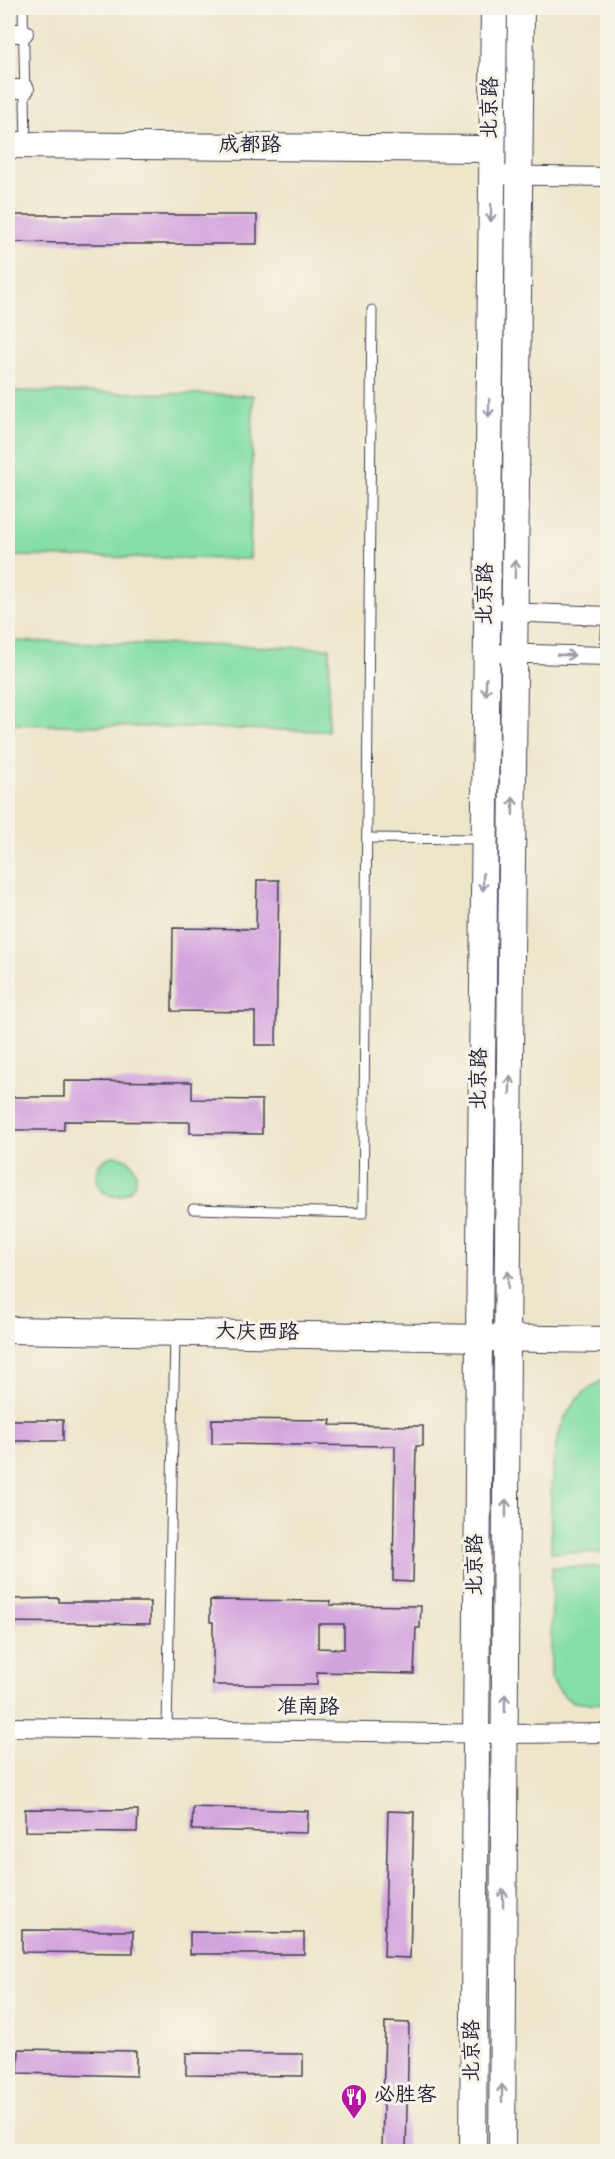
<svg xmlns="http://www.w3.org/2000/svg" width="615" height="2159" font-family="Dekko,'LXGW WenKai TC',sans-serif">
  <rect width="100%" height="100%" fill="#f7f3e8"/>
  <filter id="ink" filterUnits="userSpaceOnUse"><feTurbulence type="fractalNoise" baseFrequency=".0167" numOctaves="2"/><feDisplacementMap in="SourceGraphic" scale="12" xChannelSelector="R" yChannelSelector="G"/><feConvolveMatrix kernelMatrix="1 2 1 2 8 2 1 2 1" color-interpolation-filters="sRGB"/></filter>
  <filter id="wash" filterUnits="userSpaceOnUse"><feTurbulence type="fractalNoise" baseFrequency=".008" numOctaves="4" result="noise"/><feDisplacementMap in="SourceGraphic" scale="24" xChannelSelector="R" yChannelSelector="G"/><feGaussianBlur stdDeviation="1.35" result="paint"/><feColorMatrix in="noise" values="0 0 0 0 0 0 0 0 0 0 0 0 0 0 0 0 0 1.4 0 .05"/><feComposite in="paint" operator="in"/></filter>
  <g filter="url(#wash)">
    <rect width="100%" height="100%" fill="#eee6ca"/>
    <g fill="#85dfa5" stroke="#548070" stroke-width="1.5">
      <path d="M8,391L253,395L250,559L8,556Z"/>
      <path d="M8,641L330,648L328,731L8,724Z"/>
      <circle cx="116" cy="1176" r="20"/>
      <path d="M607,1379L608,1534L605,1553L551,1552C552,1495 541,1403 607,1379Z"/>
      <path d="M552,1567H606L608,1579L607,1703C575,1703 569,1708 551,1678Z"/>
    </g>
    <g id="blocks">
      <g fill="#d3a3de" fill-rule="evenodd">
        <path d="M8,215H257V244H67V243L8,242Z"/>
        <path d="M257,880H279L276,1045H255V1012L172,1011L173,928L256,929Z"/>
        <path d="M64,1081L192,1082V1099L262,1100V1134L190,1133V1122L64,1121V1130H8V1097H64Z"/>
        <path d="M212,1419L331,1420L330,1425L423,1426V1446H416L413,1582L393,1581L395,1446L212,1444Z"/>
        <rect x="8" y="1420" width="55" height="21"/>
        <path d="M59,1598V1602H150V1624L8,1622V1599Z"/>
        <path d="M210,1600L330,1601V1605L421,1606L420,1628H416L414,1674L317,1672V1685H213V1622H210ZM318,1624H344V1649L318,1648Z"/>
        <path d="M193,1807L308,1811L307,1833L192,1830Z"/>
        <path d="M25,1809L138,1810L137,1832L25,1831Z"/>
        <path d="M388,1811L414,1812L410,1958L384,1957Z"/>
        <path d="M22,1930L133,1931V1953L22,1952Z"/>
        <path d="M190,1932L304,1933V1954H190Z"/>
        <path d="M385,2022L409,2023L406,2151H382Z"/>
        <path d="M19,2049L136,2051V2076L18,2073Z"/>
        <path d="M186,2053L303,2054V2076L186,2075Z"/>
      </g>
    </g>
  </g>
  <g filter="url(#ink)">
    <use href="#blocks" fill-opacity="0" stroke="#413f50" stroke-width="1.5"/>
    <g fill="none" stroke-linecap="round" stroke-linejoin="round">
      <g stroke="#413f50" stroke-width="11">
        <g id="lane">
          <path d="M23,8L26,143"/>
          <path d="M605,656L607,613"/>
          <path d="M367,838L484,839"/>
          <path d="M193,1209L363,1213L372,310"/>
          <path d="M167,1729L175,1335"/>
        </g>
      </g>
      <g stroke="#413f50" stroke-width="20">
        <g id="street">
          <path d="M8,33H24"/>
          <path d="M8,89H25"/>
          <path d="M491,175L608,177"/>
          <path d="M504,612L608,616"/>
          <path d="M486,653L608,656"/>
          <path d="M8,1727L504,1734L608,1733"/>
        </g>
      </g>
      <g stroke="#413f50" stroke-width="28">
        <g id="secondary">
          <path d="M8,145L492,149"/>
          <path d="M8,1330L608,1340"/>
          <path d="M473,2152L479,1338L494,8"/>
          <path d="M502,2152L507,1339L521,8"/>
        </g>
      </g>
      <use href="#lane" stroke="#fff" stroke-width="9"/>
      <use href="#street" stroke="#fff" stroke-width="18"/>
      <use href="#secondary" stroke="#fff" stroke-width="26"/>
    </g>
    <defs><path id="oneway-shaft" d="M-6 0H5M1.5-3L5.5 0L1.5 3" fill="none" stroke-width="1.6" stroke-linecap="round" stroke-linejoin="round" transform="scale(1.5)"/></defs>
    <g stroke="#9c9ca7">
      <use href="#oneway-shaft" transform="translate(491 213) rotate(91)"/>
      <use href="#oneway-shaft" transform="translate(489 408) rotate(91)"/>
      <use href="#oneway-shaft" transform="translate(515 569) rotate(-89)"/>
      <use href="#oneway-shaft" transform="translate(566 655) rotate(2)"/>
      <use href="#oneway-shaft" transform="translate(486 687) rotate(91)"/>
      <use href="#oneway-shaft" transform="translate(513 806) rotate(-89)"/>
      <use href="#oneway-shaft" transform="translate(483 882) rotate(91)"/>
      <use href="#oneway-shaft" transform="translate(510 1085) rotate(-89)"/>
      <use href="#oneway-shaft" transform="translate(508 1280) rotate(-89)"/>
      <use href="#oneway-shaft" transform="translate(506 1508) rotate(-90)"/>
      <use href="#oneway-shaft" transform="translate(505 1703) rotate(-89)"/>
      <use href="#oneway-shaft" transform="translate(503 1898) rotate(-90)"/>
      <use href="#oneway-shaft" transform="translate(502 2093) rotate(-90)"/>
    </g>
  </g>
  <defs>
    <g id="restaurant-pin" transform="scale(1.35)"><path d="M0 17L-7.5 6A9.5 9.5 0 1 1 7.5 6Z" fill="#b5179e" stroke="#f7f3e8"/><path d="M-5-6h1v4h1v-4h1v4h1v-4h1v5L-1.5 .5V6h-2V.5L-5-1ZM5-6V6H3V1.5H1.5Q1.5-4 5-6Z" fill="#fff"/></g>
  </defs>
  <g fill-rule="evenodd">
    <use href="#restaurant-pin" x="354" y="2097"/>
  </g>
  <g text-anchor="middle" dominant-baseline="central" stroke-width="6" stroke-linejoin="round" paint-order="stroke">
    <g font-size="21" fill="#22223b" stroke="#f7f3e8">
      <text transform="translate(492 108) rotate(-89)">北京路</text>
      <text x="250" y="147">成都路</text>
      <text transform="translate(487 594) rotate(-89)">北京路</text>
      <text transform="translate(481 1079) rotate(-89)">北京路</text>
      <text transform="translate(257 1334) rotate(1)">大庆西路</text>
      <text transform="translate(477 1565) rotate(-90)">北京路</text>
      <text transform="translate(308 1709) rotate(1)">准南路</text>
      <text transform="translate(474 2051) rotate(-90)">北京路</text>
    </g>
    <g font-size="21" fill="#22223b" stroke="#f7f3e8" text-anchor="start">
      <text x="374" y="2097">必胜客</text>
    </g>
  </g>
  <rect width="615" height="2159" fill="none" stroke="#f7f3e8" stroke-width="30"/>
</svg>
